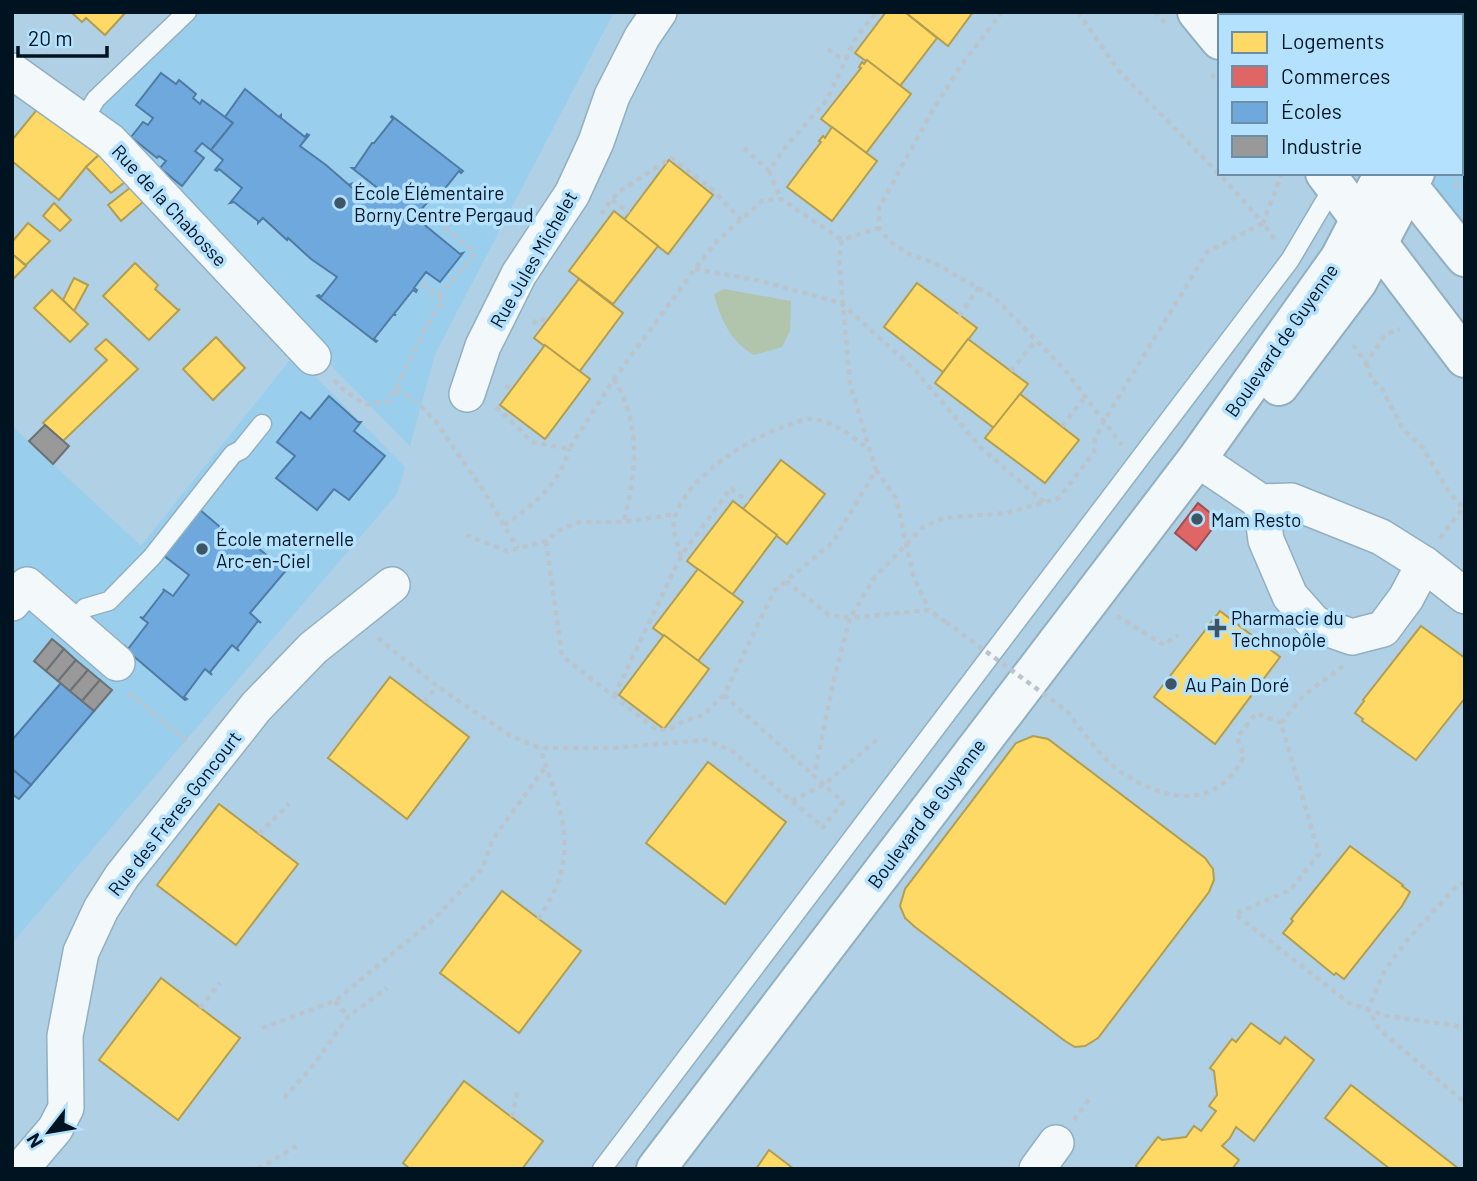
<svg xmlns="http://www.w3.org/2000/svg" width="1477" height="1181" font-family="Barlow,sans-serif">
  <rect width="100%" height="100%" fill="#afd0e5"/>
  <g fill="#9aceed">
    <path d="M195,12H614L435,354L410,446L139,170L93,107Z"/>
    <path d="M1287,12H1465V256L1398,173H1461V16H1290Z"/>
    <path d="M294,355L405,467L397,494L12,943V426L141,546Z"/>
  </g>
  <path fill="#b1c4ac" d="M724,289L791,301L790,331L782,347L754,355C730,341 721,320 714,294Z"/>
  <g fill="#ffd966" stroke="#b29e51" stroke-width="2">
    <path d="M71,12H126L105,35L86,18L82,22Z"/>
    <path d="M886,12H905L937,38L900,86L855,53Z"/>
    <path d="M905,12H973L948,46Z"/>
    <path d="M867,60L911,94L866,153L821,119L861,68L859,67L862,62L864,64Z"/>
    <path d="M39,107L103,151L86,167L59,200L12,161V140Z"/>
    <path d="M832,127L877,161L832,221L787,187L821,142L819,141L823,136L825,138Z"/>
    <path d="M103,151L125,182L111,193L86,167Z"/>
    <path d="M669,160L713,195L668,254L624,220Z"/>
    <path d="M131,187L144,201L121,221L108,205Z"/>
    <path d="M54,203L71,220L60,231L43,216Z"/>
    <path d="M614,211L658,246L613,304L569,271Z"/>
    <path d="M28,223L50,241L26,265L12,254V242Z"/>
    <path d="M12,254L26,266L12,280Z"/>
    <path d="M135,263L158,285L155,289L178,310L180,309L149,340L103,296Z"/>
    <path d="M74,278L88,285L74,311L63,300Z"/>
    <path d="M579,279L623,313L579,372L534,338Z"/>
    <path d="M917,283L977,328L943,372L884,327Z"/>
    <path d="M52,290L88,324L70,342L34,308Z"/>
    <path d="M216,337L245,368L213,400L183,369Z"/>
    <path d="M106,339L138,369L63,441L43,423L107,360L95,349Z"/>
    <path d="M968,339L1028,384L994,428L935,383Z"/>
    <path d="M545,345L590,379L545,439L500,405Z"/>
    <path d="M1020,394L1079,440L1045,483L985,438Z"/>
    <path d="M781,460L825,494L787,544L743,509Z"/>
    <path d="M733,501L777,535L732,595L687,561Z"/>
    <path d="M698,569L743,602L698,661L653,628Z"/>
    <path d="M1220,611L1280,657L1215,744L1154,697Z"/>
    <path d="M1421,626L1465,658V698L1416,760L1362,721L1363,719L1355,713L1364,701L1363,700Z"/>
    <path d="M664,635L709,669L664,729L619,695Z"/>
    <path d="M390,677L469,737L407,819L328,758Z"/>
    <path d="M1033,736L1048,739L1205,858L1213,869L1214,880L1209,892L1098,1038L1085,1046L1075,1047L1065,1041L915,927L905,918L900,906L905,889L1016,743Z"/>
    <path d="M708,762L786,822L725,904L646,843Z"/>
    <path d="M219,804L298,864L236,945L157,885Z"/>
    <path d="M1350,846L1403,885L1402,886L1410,892L1402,906L1344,979L1336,973L1334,975L1283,933L1293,921L1291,919Z"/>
    <path d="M502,891L581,951L519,1033L440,973Z"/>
    <path d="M161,978L240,1038L178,1120L99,1060Z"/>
    <path d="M1251,1023L1280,1044L1285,1037L1314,1060L1254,1141L1236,1127L1230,1138L1222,1146L1239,1160L1232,1169H1139L1136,1166L1158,1137L1162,1140L1186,1137L1194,1126L1201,1131L1216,1111L1209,1106L1217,1095L1214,1071L1210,1068L1232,1039L1236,1042Z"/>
    <path d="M464,1081L543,1141L522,1169H410L403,1163Z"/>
    <path d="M1351,1085L1459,1169H1390L1325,1118Z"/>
    <path d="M769,1150L794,1169H756Z"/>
  </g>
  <path fill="#e06666" stroke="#9d4d51" stroke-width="2" d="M1198,503L1219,520L1196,550L1175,533Z"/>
  <g fill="#6fa8dc" stroke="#4e7ba4" stroke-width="2">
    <path d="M161,73L176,84L179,80L196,94L193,98L200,104L202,100L233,123L211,150L202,143L195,151L204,158L182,186L160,168L166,161L159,156L157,158L131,137L143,122L148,125L153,118L136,105Z"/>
    <path d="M245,89L279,117L281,115V118L305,137L307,134L309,135L300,146L326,165L349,185L351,184L350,186L370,202L380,190L352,168H355L372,143H374L393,119L391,117L392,116L463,171L461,173L459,171L440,195L441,198L435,193L415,217L460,254L463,253L440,282L426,272L414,288L417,290L416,292L413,290L394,314L396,315H393L374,339L377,341L376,342L317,296L319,295L321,297L337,277L311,259L288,238L287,240L263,218L258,223V221L234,202L230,203L242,188L219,169L217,171L215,170L223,160L211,150L233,123L225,117Z"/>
    <path d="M329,396L358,422H361L354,431L385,456L349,500L334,489L317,510L276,478L295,456L277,442L301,412L310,419Z"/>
    <path d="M199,509L240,544L243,545L249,537L248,540L285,570L288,568L250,613L261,623L258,621L237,648L239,651L232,645L210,672L212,675L205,669L184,697L187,699L185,700L124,648L125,646L128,649L148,623L140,617L143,618L164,591L163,589L173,596L189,575L163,555Z"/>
    <path d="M61,683L94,711L31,785L12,769V740Z"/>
    <path d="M12,769L31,785L19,799L12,794Z"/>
  </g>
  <g fill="#999" stroke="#6b7175" stroke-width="2">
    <path d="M45,425L69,446L53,464L29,441Z"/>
    <path d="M52,639L64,649L46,671L34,661Z"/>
    <path d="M64,649L76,660L58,681L46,671Z"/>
    <path d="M76,660L88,670L70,691L58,681Z"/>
    <path d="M88,670L100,680L82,701L70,691Z"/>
    <path d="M100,680L112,690L94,711L82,701Z"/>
  </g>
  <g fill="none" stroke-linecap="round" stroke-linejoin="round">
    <g stroke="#91afc0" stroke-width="21">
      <g id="lane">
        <path d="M1434,16L1436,12"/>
        <path d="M82,122L96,99L187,12"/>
        <path d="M72,624L85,608L109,601L152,557L233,454L241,450L262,424"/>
        <path d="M602,1169L1290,260L1335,184"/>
      </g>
    </g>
    <g stroke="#91afc0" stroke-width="38">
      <g id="street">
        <path d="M12,71L110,141L313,357"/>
        <path d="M467,394L483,346L519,274L572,194L596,142L612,96L642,37L659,12"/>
        <path d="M1197,459L1261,502L1291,501L1381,537L1424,564L1465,596"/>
        <path d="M1261,502L1266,540L1290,596L1315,624L1352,637L1383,629L1406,598L1424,564"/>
        <path d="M12,603L27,585L117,663"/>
        <path d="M21,1169L55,1129L66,1108L65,1036L81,952L101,909L122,876L256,707L313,648L392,585"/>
        <path d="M1037,1169L1056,1143"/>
      </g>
    </g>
    <g stroke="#91afc0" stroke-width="42">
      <g id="secondary">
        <path d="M1197,12L1220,40"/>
        <path d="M1280,12L1282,16"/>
        <path d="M1461,33L1465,27"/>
        <path d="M1461,95L1465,89"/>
        <path d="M1325,173L1465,358"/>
        <path d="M1398,173L1465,257"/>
        <path d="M1279,386L1358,281L1415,173"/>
        <path d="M656,1169L1197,459L1340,258L1384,173"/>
      </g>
    </g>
    <g stroke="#bbc4cb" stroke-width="4.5" stroke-dasharray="5 5" stroke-linecap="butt">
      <path d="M1002,12L960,67L931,113L879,208V228L890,242L909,254L936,264L994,297L1065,370L1122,445"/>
      <path d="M1078,12L1119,71L1224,179L1263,223L1282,173"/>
      <path d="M1155,12L1165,23"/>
      <path d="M1335,12L1337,16"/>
      <path d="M1376,12L1378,16"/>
      <path d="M828,49L844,61"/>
      <path d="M1211,74L1220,84"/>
      <path d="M744,148L769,171L787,145L827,100L856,37L877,12"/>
      <path d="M1461,148L1465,141"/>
      <path d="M1461,157L1465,161"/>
      <path d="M769,171L781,199"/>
      <path d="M1455,173L1457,190"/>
      <path d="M612,200L629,213"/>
      <path d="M601,214L617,193L671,158L711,188L741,220"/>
      <path d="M437,221L474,251L472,258L438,297"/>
      <path d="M695,269L761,281L841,303L917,372L980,447L1044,502"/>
      <path d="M959,316L979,287"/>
      <path d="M533,324L537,319L548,320"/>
      <path d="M1353,345L1366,363L1386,334L1400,329"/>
      <path d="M1366,363L1372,380L1382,389L1403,429L1423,448L1449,492L1465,510"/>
      <path d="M1011,371L1036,340"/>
      <path d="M614,379C642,427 636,470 624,522"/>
      <path d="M334,380L344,390L365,405L389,401C409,369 419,331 443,301L420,281"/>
      <path d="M505,386L513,389"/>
      <path d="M396,390L414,399L436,422L483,490L518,549"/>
      <path d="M496,407L532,442L569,449L614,379L695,269L717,241L762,201L781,199L842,240"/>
      <path d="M1062,426L1085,397"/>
      <path d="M876,470L896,498L913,575L929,610"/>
      <path d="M504,525C533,506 560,484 569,449"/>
      <path d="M466,535L507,551L546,541L558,531L579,522H624L675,514"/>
      <path d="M1440,538L1463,508"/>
      <path d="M546,541L562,656L657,730H668L684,721L703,715L724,695L774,591L833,542L876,470L850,384L839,260L842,240L879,228"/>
      <path d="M681,556C677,542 670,528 676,514C691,474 750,437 789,425C795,423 803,419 810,419C834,420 852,437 871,451"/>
      <path d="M786,581L829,615L850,618L874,578L922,528L943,518L1007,513L1059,498L1094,452L1095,439L1104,421L1207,252L1263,223L1275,240"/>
      <path d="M1117,616L1164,645L1178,635"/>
      <path d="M378,638L437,686L509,735L539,748H612L706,740L732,751L823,827"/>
      <path d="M1343,666L1304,695L1281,723L1319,854L1290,890L1235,914L1349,1003L1387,1016L1465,1027"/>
      <path d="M129,693L189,743"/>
      <path d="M724,695L813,775"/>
      <path d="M614,696L681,556L731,488L748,502"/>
      <path d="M424,702L437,686"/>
      <path d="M1067,711C1082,731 1101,758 1121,772C1165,802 1217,811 1244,756L1237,738L1256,713L1281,723"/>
      <path d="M792,801L823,785L877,740"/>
      <path d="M825,828L823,827L843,802L814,776L834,679L850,618L929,610L946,622"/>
      <path d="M259,834L289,804"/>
      <path d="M1465,882L1455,888L1408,939L1384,972L1368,1009L1379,1029L1465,1103"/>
      <path d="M538,919C583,855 562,815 540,748"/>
      <path d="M335,1001L348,1017"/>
      <path d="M200,1008L220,983"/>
      <path d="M262,1028L335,1001L433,920L482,869L493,839L546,766"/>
      <path d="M284,1098L311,1068L348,1017L387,988"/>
      <path d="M512,1117L518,1089"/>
      <path d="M1074,1120L1090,1098"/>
      <path d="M258,1169L298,1145"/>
    </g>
    <use href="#lane" stroke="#f3f8fb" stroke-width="18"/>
    <use href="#street" stroke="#f3f8fb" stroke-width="35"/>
    <use href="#secondary" stroke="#f3f8fb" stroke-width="38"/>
    <path stroke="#bbc4cb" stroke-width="4.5" stroke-dasharray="5 5" stroke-linecap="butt" d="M946,622L1067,711"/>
  </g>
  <g fill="#3d5565" stroke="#b4e2fe" stroke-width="2.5">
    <circle cx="340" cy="203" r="7"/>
    <circle cx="1197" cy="519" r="7"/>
    <circle cx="202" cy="549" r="7"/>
    <path d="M1213.5 617.5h7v7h7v7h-7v7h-7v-7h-7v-7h7z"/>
    <circle cx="1171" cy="684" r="7"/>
  </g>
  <g text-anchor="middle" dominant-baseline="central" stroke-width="7" stroke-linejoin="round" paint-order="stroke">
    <g font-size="19" fill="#001320" stroke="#b4e2fe" text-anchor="start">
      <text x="354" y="192">École Élémentaire<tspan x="354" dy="22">Borny Centre Pergaud</tspan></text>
      <text x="1211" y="519">Mam Resto</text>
      <text x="216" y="538">École maternelle<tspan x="216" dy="22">Arc-en-Ciel</tspan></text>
      <text x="1231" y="617">Pharmacie du<tspan x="1231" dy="22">Technopôle</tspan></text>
      <text x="1185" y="684">Au Pain Doré</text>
    </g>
    <g font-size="19" fill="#001320" stroke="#b4e2fe">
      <text transform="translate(170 205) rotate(47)">Rue de la Chabosse</text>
      <text transform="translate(533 259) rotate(-60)">Rue Jules Michelet</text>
      <text transform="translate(1281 340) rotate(-55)">Boulevard de Guyenne</text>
      <text transform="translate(174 813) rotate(-52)">Rue des Frères Goncourt</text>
      <text transform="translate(926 813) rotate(-53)">Boulevard de Guyenne</text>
    </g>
  </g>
  <rect width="1477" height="1181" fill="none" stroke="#001320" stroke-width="28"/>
  <rect x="1218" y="14" width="245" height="161" fill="#b4e2fe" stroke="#6c8fa5" stroke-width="2"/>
  <rect x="1232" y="32" width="35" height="21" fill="#ffd966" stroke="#6c8fa5" stroke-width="2"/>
  <text x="1281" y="49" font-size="21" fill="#001320">Logements</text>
  <rect x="1232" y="66" width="35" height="21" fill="#e06666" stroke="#6c8fa5" stroke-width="2"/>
  <text x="1281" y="84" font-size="21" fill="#001320">Commerces</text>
  <rect x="1232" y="102" width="35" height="21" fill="#6fa8dc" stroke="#6c8fa5" stroke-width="2"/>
  <text x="1281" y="119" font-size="21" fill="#001320">Écoles</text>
  <rect x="1232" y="136" width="35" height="21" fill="#999999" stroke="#6c8fa5" stroke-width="2"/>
  <text x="1281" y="154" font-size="21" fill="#001320">Industrie</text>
  <g transform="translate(49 1132) rotate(239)" stroke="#b4e2fe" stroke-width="5" paint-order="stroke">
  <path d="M0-5L12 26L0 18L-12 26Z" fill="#001320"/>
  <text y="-10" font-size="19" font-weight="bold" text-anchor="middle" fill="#001320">N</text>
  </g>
  <path d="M18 46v10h89v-10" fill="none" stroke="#001320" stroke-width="3.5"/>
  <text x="28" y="46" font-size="21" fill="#001320" stroke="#b4e2fe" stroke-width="5" paint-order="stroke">20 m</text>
</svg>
